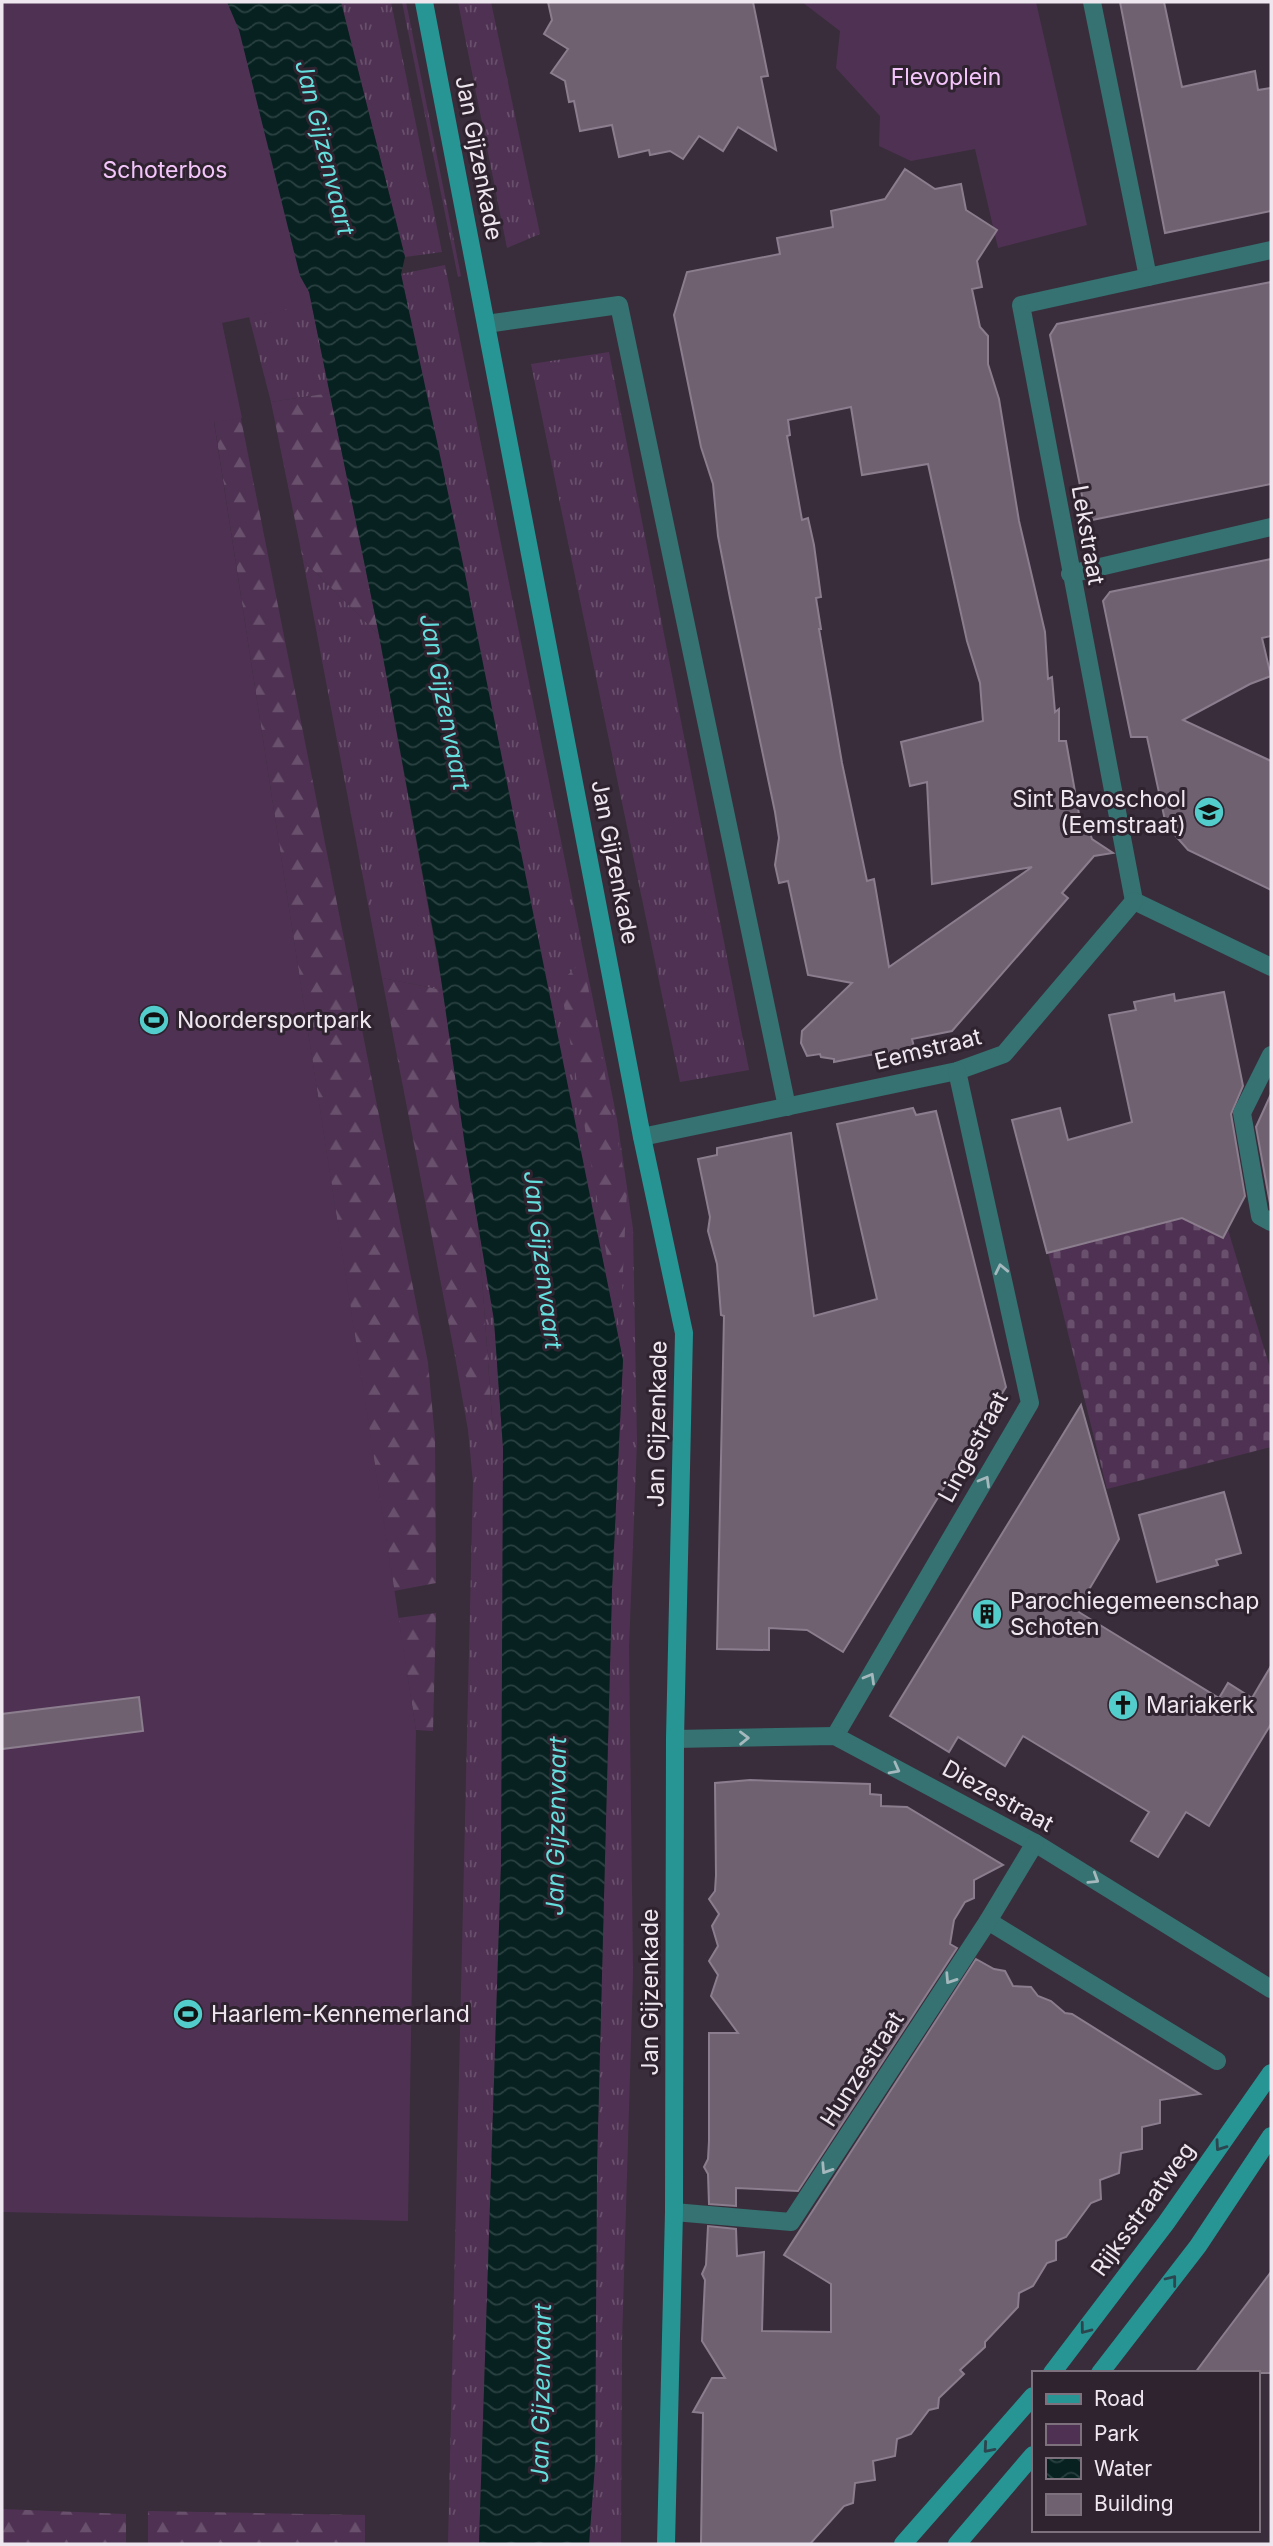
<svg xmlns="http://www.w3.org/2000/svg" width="1273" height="2546" font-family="Inter,sans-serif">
  <defs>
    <pattern id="grass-tufts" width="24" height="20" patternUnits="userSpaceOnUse" patternTransform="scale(1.75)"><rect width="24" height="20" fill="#4f3253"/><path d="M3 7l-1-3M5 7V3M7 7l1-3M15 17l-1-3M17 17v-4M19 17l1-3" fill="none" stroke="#69506c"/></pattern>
    <pattern id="forest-firs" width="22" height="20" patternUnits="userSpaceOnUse" patternTransform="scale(1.75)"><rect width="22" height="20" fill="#4f3253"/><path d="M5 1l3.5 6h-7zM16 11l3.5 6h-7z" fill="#69506c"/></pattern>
    <pattern id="cemetery-stones" width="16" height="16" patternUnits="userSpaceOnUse" patternTransform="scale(1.75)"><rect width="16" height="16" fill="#4f3253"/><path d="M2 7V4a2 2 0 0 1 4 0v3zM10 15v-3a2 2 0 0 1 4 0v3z" fill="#69506c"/></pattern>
    <pattern id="water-waves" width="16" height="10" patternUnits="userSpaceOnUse" patternTransform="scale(1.75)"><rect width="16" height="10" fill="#062120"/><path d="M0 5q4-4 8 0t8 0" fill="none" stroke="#2b4141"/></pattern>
  </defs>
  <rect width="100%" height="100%" fill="#392d3b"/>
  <g fill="url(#grass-tufts)">
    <path d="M341,2H391L442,252L405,257Z"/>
    <path d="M402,2H406L461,276L458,277Z"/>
    <path d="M458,2H491L540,234L507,248Z"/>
    <path d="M445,265L617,1119L633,1229L637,1441L629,1647L633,1973L622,2342L621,2544H589L595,2464L597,2166L612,1589L623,1360L401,274Z"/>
    <path d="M309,292L330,393L271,402L246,305Z"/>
    <path d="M609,352L749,1070L680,1082L531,364Z"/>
    <path d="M303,560L379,635L443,990L382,978Z"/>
    <path d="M478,1223L494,1320L503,1448L505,1600L501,1865L479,2544H448L473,1482L468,1430L454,1351L493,1430Z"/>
  </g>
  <g fill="url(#forest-firs)">
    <path d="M222,323L428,1363L435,1438L436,1583L394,1591L214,421L2,369Z"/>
    <path d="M330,393L379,635L303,560L271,402Z"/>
    <path d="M583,961L627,1189L620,1333L560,982Z"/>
    <path d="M382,978L443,990L478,1223L493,1432L454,1351Z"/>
    <path d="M436,1613L433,1731L416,1730L398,1618Z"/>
    <path d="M2,2509L126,2514V2544H2Z"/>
    <path d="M148,2511L365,2515V2544H148Z"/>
  </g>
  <path fill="url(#cemetery-stones)" d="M1188,1202L1225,1220L1271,1371V1447L1107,1489L1044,1237Z"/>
  <g fill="#4f3253">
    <path d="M2,2H284L360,294L222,323L242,418L214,422L416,1730L408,2221L2,2212Z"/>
    <path d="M802,2H1036L1087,225L998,248L975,149L911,161L879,146L880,116L836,68L840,31Z"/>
  </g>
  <path fill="url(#water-waves)" d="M227,2H341L405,257L401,274L459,544L623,1360L612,1589L597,2166L595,2464L589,2544H479L501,1865L503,1448L494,1320L466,1153L438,958L379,635L309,292L300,276L239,30Z"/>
  <g fill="#6f6170" stroke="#8b7d8d" stroke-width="2" fill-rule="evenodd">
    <path d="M548,2H753L768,76L761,77L776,150L738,127L723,151L699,136L683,159L670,151L650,155L649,150L619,157L612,125L580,131L574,101L569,102L565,81L551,73L568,49L544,34L552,20Z"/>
    <path d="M1120,2H1164L1182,87L1255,71L1258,90L1271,88V211L1165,233Z"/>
    <path d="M905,169L935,189L961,184L966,210L997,230L977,261L982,287L972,289L980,327L988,336V364L999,399L1019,521L1045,632L1048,679L1052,677L1055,712L1059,709V741H1066L1082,831L1088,827L1092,839L1113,853L1094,856L1062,893L1068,898L952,1031L912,1039L914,1047L878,1060L875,1054L834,1062V1059L821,1057L820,1054L807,1056L801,1043L802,1031L852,983L808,975L788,881L779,883L775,865L779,838L775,812L730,598L718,536L713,484L701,447L674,315L687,272L780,254L777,238L833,227L831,211L885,199ZM851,407L862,475L928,464L967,641L980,683L983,721L901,742L910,786L927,782L932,884L1032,867L889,967L874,879L867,881L842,763L819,629H821L816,598L821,597L814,545L808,518L802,520L787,436L790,435L788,420Z"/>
    <path d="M1271,282V484L1087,521L1050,335L1057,324Z"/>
    <path d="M1271,559V636L1262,638L1271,676L1250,684L1183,720L1271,761V890L1188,850L1166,825L1147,737H1131L1103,601L1110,592Z"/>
    <path d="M1224,992L1243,1086L1231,1114L1245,1196L1223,1238L1182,1218L1047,1253L1012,1120L1060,1108L1068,1140L1132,1122L1109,1015L1136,1010L1134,1002L1174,994L1175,1001Z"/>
    <path d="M1271,1094V1209L1256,1127Z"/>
    <path d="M913,1108L916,1115L936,1111L1006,1387L843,1652L807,1630L769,1628V1650L717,1649L724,1316L721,1315L717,1264L708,1231L710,1217L698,1159L717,1155V1148L791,1133L814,1316L877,1299L837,1124Z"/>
    <path d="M1081,1405L1119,1539L1081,1603L1069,1606L1219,1698L1228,1683L1252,1698L1271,1666V1724L1209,1826L1186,1812L1158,1857L1131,1841L1149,1812L1023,1736L1005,1766L958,1737L949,1752L890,1716Z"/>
    <path d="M1224,1492L1241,1553L1216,1560L1218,1565L1157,1582L1139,1515Z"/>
    <path d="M139,1697L143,1731L2,1749V1714Z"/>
    <path d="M750,1780L870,1784V1794L881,1795V1806L907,1807L1003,1865L974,1880V1898L965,1902L954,1920L950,1944L957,1948L798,2191L736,2188V2206L709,2204L708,2174L704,2167L708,2159L709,2141V2033H738L711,1996L718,1975L709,1961L718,1946L712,1926L719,1914L709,1899L715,1891L716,1875L715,1783Z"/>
    <path d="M976,1959L994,1969L1005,1971L1013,1986L1031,1987L1038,1996L1051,2001L1065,2013L1072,2014L1200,2094L1160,2100V2123L1142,2127V2149L1121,2153L1119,2173L1100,2180L1101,2199L1091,2203L1066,2237L1056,2241V2260L1047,2263L1033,2286L1019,2293L1018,2307L985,2342V2347L960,2370L964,2374L939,2398L938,2408L929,2410L911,2434L897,2439L895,2456L873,2461L875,2480L855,2483L853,2503L844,2506L810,2544H701L703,2413L693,2412L712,2378H725L702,2341L705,2280L702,2274L706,2265L708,2226L736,2229L737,2256L764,2252L762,2331L831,2332V2284L784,2255Z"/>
    <path d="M1271,2272V2373H1195L1218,2342Z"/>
  </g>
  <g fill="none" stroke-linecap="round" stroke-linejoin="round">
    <path stroke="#357271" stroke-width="18" d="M1271,1055L1242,1113L1260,1216L1271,1222"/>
    <g stroke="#357271" stroke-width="18">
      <path d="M1092,2L1148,277"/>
      <path d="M486,324L619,305L787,1107"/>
      <path d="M1070,574L1271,527"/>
      <path d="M1134,901L1021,305L1271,250"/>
      <path d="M1134,901L1271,967"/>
      <path d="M642,1137L957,1071L1004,1054L1134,901"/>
      <path d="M835,1736L1030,1403L957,1071"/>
      <path d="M675,1739L835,1736L1035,1843L1271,1989"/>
      <path d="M988,1921L1217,2061"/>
      <path d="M674,2212L791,2222L988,1921L1035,1843"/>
    </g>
    <g stroke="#269594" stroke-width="18">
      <path d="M424,2L642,1137L684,1333L675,1739L674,2212L666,2544"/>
      <path d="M1052,2373L1166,2223L1271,2073"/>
      <path d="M1100,2373L1198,2246L1271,2136"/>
      <path d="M903,2544L1033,2396"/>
      <path d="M957,2544L1033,2455"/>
    </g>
  </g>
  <defs><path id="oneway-chevron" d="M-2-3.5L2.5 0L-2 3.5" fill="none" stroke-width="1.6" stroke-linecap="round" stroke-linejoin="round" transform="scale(1.75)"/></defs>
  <g stroke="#a5b8bd">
    <use href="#oneway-chevron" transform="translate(1001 1269) rotate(-102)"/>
    <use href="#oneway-chevron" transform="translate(985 1481) rotate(-60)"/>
    <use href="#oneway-chevron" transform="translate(870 1678) rotate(-60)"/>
    <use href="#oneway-chevron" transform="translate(744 1738) rotate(-1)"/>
    <use href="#oneway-chevron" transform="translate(895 1769) rotate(28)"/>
    <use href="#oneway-chevron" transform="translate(1094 1879) rotate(32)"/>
    <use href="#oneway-chevron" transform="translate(950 1979) rotate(123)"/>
    <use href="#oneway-chevron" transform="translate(826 2169) rotate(123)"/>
  </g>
  <g stroke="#2c454e">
    <use href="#oneway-chevron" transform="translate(1220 2146) rotate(125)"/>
    <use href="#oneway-chevron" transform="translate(1172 2280) rotate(-52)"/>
    <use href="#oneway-chevron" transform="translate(1085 2329) rotate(127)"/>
    <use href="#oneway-chevron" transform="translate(988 2448) rotate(131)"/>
  </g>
  <defs>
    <g id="school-disc" transform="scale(1.575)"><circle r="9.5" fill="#53cdcb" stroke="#2f2330"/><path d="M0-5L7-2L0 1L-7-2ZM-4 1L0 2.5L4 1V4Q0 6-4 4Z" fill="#111"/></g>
    <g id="stadium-disc" transform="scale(1.575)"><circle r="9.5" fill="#53cdcb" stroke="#2f2330"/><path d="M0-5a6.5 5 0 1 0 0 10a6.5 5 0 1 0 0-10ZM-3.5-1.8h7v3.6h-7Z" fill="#111"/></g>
    <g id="building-disc" transform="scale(1.575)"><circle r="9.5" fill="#53cdcb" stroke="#2f2330"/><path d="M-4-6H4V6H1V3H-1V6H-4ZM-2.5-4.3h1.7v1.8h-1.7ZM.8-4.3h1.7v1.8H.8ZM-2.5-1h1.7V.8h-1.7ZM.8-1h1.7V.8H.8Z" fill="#111"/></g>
    <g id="church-disc" transform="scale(1.575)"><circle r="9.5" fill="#53cdcb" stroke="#2f2330"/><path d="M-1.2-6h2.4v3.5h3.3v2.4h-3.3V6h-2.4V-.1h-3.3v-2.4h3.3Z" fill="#111"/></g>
  </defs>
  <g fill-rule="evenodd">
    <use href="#school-disc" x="1209" y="812"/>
    <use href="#stadium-disc" x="154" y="1020"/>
    <use href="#building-disc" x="987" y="1614"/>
    <use href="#church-disc" x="1123" y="1705"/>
    <use href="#stadium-disc" x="188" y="2014"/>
  </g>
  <g text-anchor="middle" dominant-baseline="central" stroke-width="6" stroke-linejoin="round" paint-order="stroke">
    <g font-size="23" fill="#f4c5fb" stroke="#2f2330">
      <text x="946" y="77">Flevoplein</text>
      <text x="165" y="170">Schoterbos</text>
    </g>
    <g font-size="23" fill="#efe7f0" stroke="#2f2330">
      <text transform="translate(479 158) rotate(79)">Jan Gijzenkade</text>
      <text transform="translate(1088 535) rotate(80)">Lekstraat</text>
      <text transform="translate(615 862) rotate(79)">Jan Gijzenkade</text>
      <text transform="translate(928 1049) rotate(-14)">Eemstraat</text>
      <text transform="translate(657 1424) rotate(-89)">Jan Gijzenkade</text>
      <text transform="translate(973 1447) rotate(-62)">Lingestraat</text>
      <text transform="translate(998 1796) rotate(29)">Diezestraat</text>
      <text transform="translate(650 1992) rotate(-90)">Jan Gijzenkade</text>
      <text transform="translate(862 2069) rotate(-57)">Hunzestraat</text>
      <text transform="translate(1143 2209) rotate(-54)">Rijksstraatweg</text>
    </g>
    <g font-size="23" fill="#efe7f0" stroke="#2f2330" text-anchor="start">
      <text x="1186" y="799" text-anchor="end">Sint Bavoschool<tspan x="1186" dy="26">(Eemstraat)</tspan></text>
      <text x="177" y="1020">Noordersportpark</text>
      <text x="1010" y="1601">Parochiegemeenschap<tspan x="1010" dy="26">Schoten</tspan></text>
      <text x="1146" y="1705">Mariakerk</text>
      <text x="211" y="2014">Haarlem-Kennemerland</text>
    </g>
    <g font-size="24" font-style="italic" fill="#64dfdd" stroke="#2f2330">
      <text transform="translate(325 148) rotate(76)">Jan Gijzenvaart</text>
      <text transform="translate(445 702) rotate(79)">Jan Gijzenvaart</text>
      <text transform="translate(543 1260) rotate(83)">Jan Gijzenvaart</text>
      <text transform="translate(556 1826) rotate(-89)">Jan Gijzenvaart</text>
      <text transform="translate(541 2393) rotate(-89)">Jan Gijzenvaart</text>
    </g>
  </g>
  <rect width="1273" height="2546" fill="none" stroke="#efe7f0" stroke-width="7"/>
  <rect x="1032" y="2371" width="228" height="161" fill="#2f2330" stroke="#7c717d" stroke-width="2"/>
  <rect x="1046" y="2394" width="35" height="10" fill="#269594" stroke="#7c717d" stroke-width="2"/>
  <text x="1094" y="2406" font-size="21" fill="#efe7f0">Road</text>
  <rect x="1046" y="2424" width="35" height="21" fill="#4f3253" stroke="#7c717d" stroke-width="2"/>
  <text x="1094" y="2441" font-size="21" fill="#efe7f0">Park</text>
  <rect x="1046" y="2458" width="35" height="21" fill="url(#water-waves)" stroke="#7c717d" stroke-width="2"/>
  <text x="1094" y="2476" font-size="21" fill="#efe7f0">Water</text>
  <rect x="1046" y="2494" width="35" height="21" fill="#6f6170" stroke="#7c717d" stroke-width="2"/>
  <text x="1094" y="2511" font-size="21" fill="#efe7f0">Building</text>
</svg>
